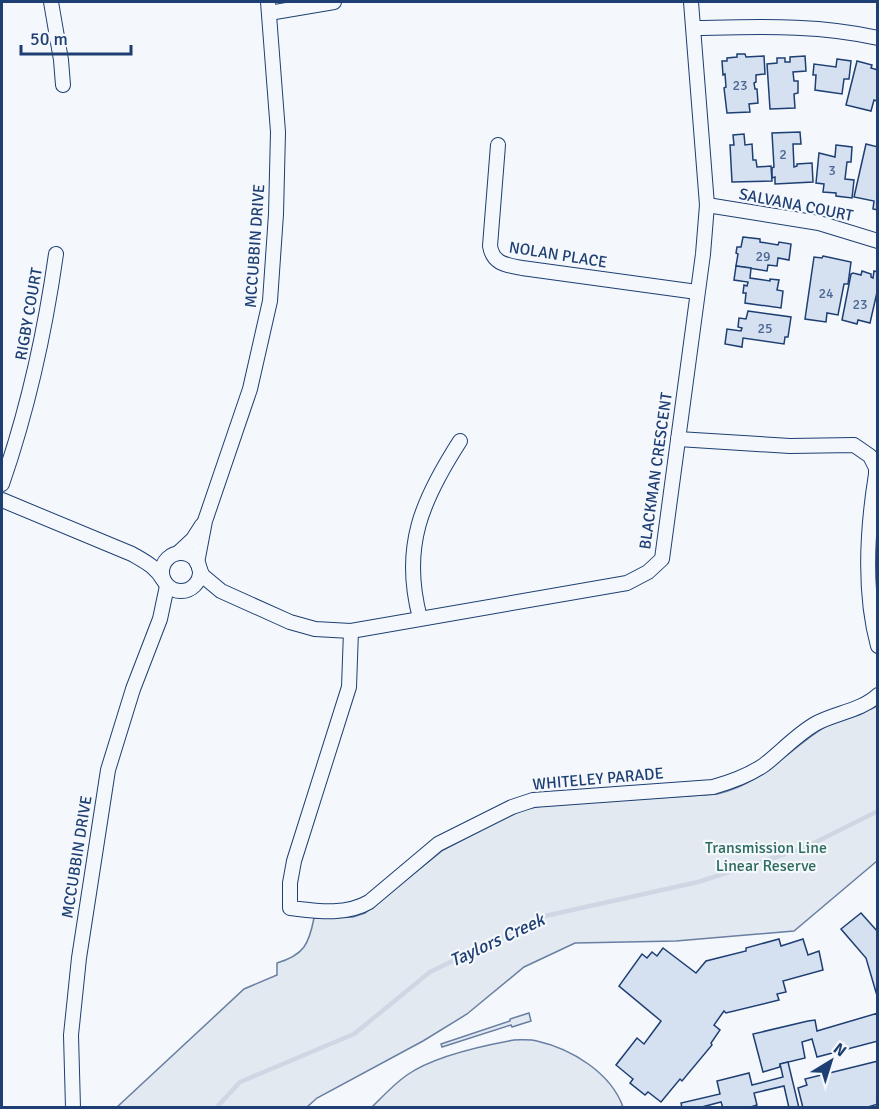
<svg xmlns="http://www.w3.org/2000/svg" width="879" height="1109" font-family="Signika,sans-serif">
  <rect width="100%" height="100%" fill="#f4f7fb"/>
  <g fill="#e3e9f0" stroke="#687fa3" stroke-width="1.5">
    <path d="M877,706V861L794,931L676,941L575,943L524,967L467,1014L423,1041L317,1098L307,1107L116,1108L244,989L277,975V963C304,955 309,944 314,918L353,917L365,913L443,850L510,815L527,809L546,805L717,794C763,784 787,750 826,726C841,717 861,714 877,706Z"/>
    <path d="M529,1013L531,1021L512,1027L511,1025L442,1047L441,1044L510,1021V1019Z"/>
    <path d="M514,1040C522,1040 530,1039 537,1041C572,1049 611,1073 623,1107H372C383,1096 394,1084 407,1075C434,1056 481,1046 514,1040Z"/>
  </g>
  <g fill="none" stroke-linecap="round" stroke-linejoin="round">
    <path stroke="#cfd7e4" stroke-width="4.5" d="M216,1108L240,1082L354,1034L430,972L545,916L698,882L804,848L878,811"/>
  </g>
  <g fill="#d5e0f0" stroke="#1d3f73" stroke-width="1.5">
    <path d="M737,54H745L746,57L764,56L765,74L756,75V82L754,83L755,89H757L758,103L749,104L750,112L727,113L724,88L726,87L725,74L723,75L722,61H727V58L737,57Z"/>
    <path d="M805,56L806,71L793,72L794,81H798V93L794,94L795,108L770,109L767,64L777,63V58H785V62H790V57Z"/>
    <path d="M837,59L851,61L849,79H844L842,94L815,90L816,75H813L814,64L836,67Z"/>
    <path d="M857,61L872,65L871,68L878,70V97L877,101L874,100L871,111L846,105Z"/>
    <path d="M800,132L801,144H793L794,167L797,166V164L812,163L813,182L775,184V177L772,178V168L774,167L772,133Z"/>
    <path d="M744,134L745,145L752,144L753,160H756L757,167L771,166L772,181L732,182L730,145H734L733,135Z"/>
    <path d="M866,144L878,147V210L873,209L874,201L854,197Z"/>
    <path d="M836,145L852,147L851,162H847L845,179L854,180L852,198L836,196V193L823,192L824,184L816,183L819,153L835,157Z"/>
    <path d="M743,237L760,239V242L778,245L779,242L791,244L789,260L778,258L777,266L768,265L767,271L736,266L738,254L736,253L737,247H741Z"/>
    <path d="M823,256L851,262L848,284H844L838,315L827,313L826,322L805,319L814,257L822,258Z"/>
    <path d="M736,266L751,268L750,278L770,281V279L779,280L777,290L783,291L781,308L745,303L746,293H743L744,285L747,286L748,282L734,280Z"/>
    <path d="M862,271L871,274V277L873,278L874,271L878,272V288L870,323L858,320L857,324L842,320L851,274L853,273L861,275Z"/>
    <path d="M748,311L791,317L788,337H785L784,344L743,338L742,347L725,344L727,329L741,331L742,328L738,327L739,318L746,319Z"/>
    <path d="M861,913L878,932V999L866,958L841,929Z"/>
    <path d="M779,939L781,946L803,939L808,955L819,951L823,970L783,981L786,992L777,994L779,1000L726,1013L724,1011L714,1025L720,1030L711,1043L712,1045L682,1081L680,1079L661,1102L648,1092L645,1095L630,1083L633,1079L616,1065L637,1038L644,1044L661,1021L619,986L642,954L647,958L652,952L657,956L663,948L696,973L706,961L746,951V948Z"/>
    <path d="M878,1013V1041L817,1057L812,1039L802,1042L805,1058L780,1064V1067L763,1072L753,1034L808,1021L815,1020L817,1031Z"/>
    <path d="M878,1061V1104L865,1108H803L798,1088L807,1085L805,1079Z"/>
    <path d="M788,1062L799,1108H789L784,1086L754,1093L757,1105L748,1108H723L721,1102L698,1108H682L681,1103L720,1094L717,1081L749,1073L752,1085L783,1077L780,1064Z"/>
  </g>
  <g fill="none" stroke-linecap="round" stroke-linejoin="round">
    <g stroke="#1d3f73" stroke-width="16">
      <g id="minor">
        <path d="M51,2L61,60L63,85"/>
        <path d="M269,13L334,2"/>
        <path d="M694,28C756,27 817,24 878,38"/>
        <path d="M498,145L490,246C493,264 506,265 522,268L697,292"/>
        <path d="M707,205L819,223L878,241"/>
        <path d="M678,439L790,446L854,445L870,456L876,468V474C867,530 863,591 878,646"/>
        <path d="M2,484C28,409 45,332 56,254"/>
        <path d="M2,500L132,554C146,562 156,567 164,581"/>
        <path d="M178,553L193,539L202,525"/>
        <circle cx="181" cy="572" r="19"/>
        <path d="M197,563L205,521L250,389L270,301L276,214L278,132L268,2"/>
        <path d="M199,568L203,576L221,591L290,622L315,629L351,631L627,583L648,572L662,559L703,254L707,205L691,2"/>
        <path d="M420,618C401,547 422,500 460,441"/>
        <path d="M351,631L349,687L294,861L290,883V908C316,911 345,916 369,902L438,844L512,807L533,800L713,787C731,782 748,776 764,765C781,752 796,735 815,724C834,713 861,711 878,695"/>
        <path d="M73,1108L71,1035L79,958L108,770L133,689L160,619L167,586"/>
      </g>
    </g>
    <use href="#minor" stroke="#f4f7fb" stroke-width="14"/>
  </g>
  <g text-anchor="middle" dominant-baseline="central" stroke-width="4.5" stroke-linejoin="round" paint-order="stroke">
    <g font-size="14" fill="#4b6792">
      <text x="740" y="85">23</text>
      <text x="783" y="154">2</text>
      <text x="832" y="170">3</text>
      <text x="763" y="256">29</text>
      <text x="826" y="293">24</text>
      <text x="860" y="304">23</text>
      <text x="765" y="328">25</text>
    </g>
    <g font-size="16" fill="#1d3f73" stroke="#f4f7fb">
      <text transform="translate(796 205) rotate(11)">SALVANA COURT</text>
      <text transform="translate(255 246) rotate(-86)">MCCUBBIN DRIVE</text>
      <text transform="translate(558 255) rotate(9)">NOLAN PLACE</text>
      <text transform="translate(29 314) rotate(-80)">RIGBY COURT</text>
      <text transform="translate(656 471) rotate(-82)">BLACKMAN CRESCENT</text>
      <text transform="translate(598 779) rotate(-5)">WHITELEY PARADE</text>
      <text transform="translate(77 857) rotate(-81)">MCCUBBIN DRIVE</text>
    </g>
    <g font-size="16" fill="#2c6c60" stroke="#f4f7fb">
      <text x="766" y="848">Transmission Line<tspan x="766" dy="18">Linear Reserve</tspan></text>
    </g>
    <g font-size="18" font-style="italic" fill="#1d3f73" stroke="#f4f7fb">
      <text transform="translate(497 940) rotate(-25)">Taylors Creek</text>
    </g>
  </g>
  <rect width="879" height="1109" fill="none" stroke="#1d3f73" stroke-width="6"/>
  <g transform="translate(831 1061) rotate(38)" stroke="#f4f7fb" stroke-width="4.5" paint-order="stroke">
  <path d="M0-4.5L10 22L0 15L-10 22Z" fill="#1d3f73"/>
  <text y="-9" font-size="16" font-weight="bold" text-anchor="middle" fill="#1d3f73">N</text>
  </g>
  <path d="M21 45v9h110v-9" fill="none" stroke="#1d3f73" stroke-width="3"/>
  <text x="30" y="45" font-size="18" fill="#1d3f73" stroke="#f4f7fb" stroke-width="4.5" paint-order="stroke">50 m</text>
</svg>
